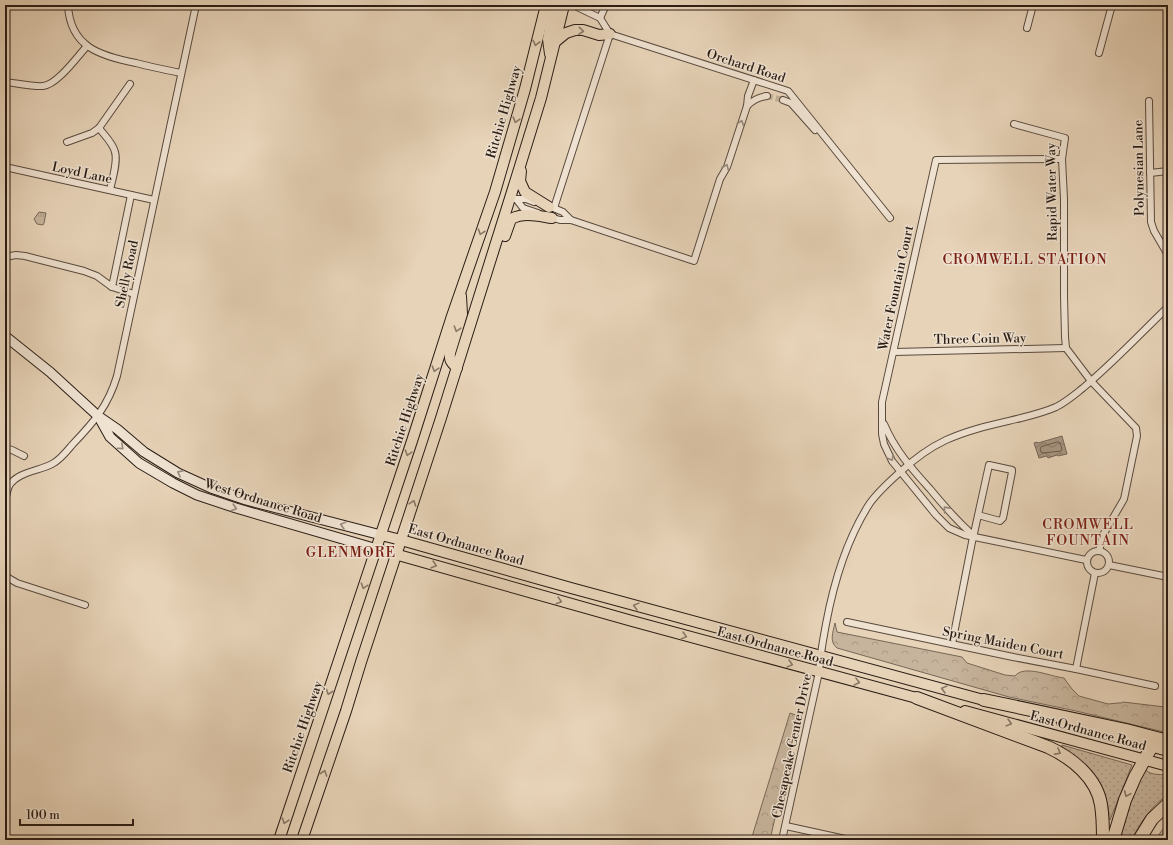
<svg xmlns="http://www.w3.org/2000/svg" width="1173" height="845" font-family="'Libre Bodoni',serif">
  <defs>
    <pattern id="grass-dots" width="8" height="8" patternUnits="userSpaceOnUse"><rect width="8" height="8" fill="#c7b49c"/><path d="M2 2h.1M6 6h.1" fill="none" stroke="#ab9a86" stroke-width="1.8" stroke-linecap="round"/></pattern>
    <pattern id="forest-crowns" width="20" height="18" patternUnits="userSpaceOnUse"><rect width="20" height="18" fill="#c7b49c"/><path d="M2 6a3 3 0 1 1 6 0M12 15a3 3 0 1 1 6 0" fill="none" stroke="#ab9a86"/></pattern>
    <pattern id="park-tufts" width="24" height="20" patternUnits="userSpaceOnUse"><rect width="24" height="20" fill="#c7b49c"/><path d="M3 7l-1-3M5 7V3M7 7l1-3M15 17l-1-3M17 17v-4M19 17l1-3" fill="none" stroke="#ab9a86"/></pattern>
    <pattern id="water-waves" width="16" height="10" patternUnits="userSpaceOnUse"><rect width="16" height="10" fill="#a79581"/><path d="M0 5q4-4 8 0t8 0" fill="none" stroke="#887968"/></pattern>
  </defs>
  <rect width="100%" height="100%" fill="#e7d3b8"/>
  <filter id="stains"><feTurbulence type="fractalNoise" baseFrequency=".005" numOctaves="4"/><feColorMatrix values="0 0 0 0 .2 0 0 0 0 .09 0 0 0 0 .02 0 0 0 .5 -.17"/></filter>
  <radialGradient id="worn" r=".72"><stop offset=".6" stop-color="#630" stop-opacity="0"/><stop offset="1" stop-color="#630" stop-opacity=".3"/></radialGradient>
  <g fill="url(#grass-dots)" stroke="#786858">
    <path d="M1062,745L1132,765L1110,820L1109,819C1109,787 1088,764 1062,747Z"/>
    <path d="M1144,766C1147,776 1158,774 1168,775V795C1151,805 1141,823 1131,840H1118L1121,822Z"/>
  </g>
  <g fill="url(#forest-crowns)" stroke="#786858">
    <path d="M835,623L837,632L962,657L967,663L1005,675L1015,676C1024,664 1052,677 1064,678L1072,689L1079,696L1108,704L1118,703H1121L1123,702L1165,707L1168,705V733L1076,711L1009,697L837,648C829,642 833,632 835,623Z"/>
    <path d="M790,713L798,716L770,840H751Z"/>
    <path d="M1168,821V840H1155L1168,822Z"/>
  </g>
  <path fill="url(#park-tufts)" stroke="#786858" d="M39,212L46,213L44,223L43,225L37,224L34,219Z"/>
  <path fill="url(#water-waves)" stroke="#756556" d="M1062,436L1067,454L1058,456L1057,455L1048,458L1047,456L1039,458L1034,443L1037,442L1038,443Z"/>
  <g fill="none" stroke-linecap="round" stroke-linejoin="round">
    <path stroke="#68594b" stroke-width="1" d="M1058,442L1060,443L1062,449L1061,451L1043,453L1041,452L1040,449L1041,447Z"/>
    <path stroke="#c1af97" stroke-width="6" stroke-dasharray="6 3" stroke-linecap="butt" d="M767,96L783,100"/>
    <g stroke="#594a3e" stroke-width="8">
      <g id="street">
        <path d="M68,5C70,47 100,56 136,63C151,67 166,70 181,73"/>
        <path d="M573,5L600,18L610,34L788,91L890,218"/>
        <path d="M600,18L605,7V5"/>
        <path d="M1027,28L1033,5"/>
        <path d="M1099,53L1112,5"/>
        <path d="M5,82C16,83 33,87 43,86C57,85 77,57 87,46"/>
        <path d="M783,100L791,103L815,130"/>
        <path d="M1149,101L1151,222L1154,231L1168,255"/>
        <path d="M747,106C753,100 758,97 767,96"/>
        <path d="M1014,124L1065,138L1062,159L1064,199V296L1065,337L1066,348L1091,381L1136,428L1137,436L1124,499L1103,535L1099,551"/>
        <path d="M99,128C104,135 113,143 115,152C118,162 112,180 110,190"/>
        <path d="M67,142L92,133L99,128L130,84"/>
        <path d="M1062,159L936,160L882,402V434L884,444L892,461L936,515L949,528L965,535L1086,560"/>
        <path d="M5,167L154,200"/>
        <path d="M1150,173L1168,171"/>
        <path d="M514,199H526L534,202"/>
        <path d="M516,199L523,208L538,213"/>
        <path d="M551,207L563,212L571,220"/>
        <path d="M554,208L610,34"/>
        <path d="M550,217L560,220H571L694,261L720,179L727,167L747,106L748,96L754,80"/>
        <path d="M5,257L16,255L25,256L84,271L97,276L112,287L134,294"/>
        <path d="M112,287L131,195"/>
        <path d="M894,352L1066,348"/>
        <path d="M884,424C895,450 911,468 930,489C944,506 958,522 974,536"/>
        <path d="M5,448L12,450L24,456"/>
        <path d="M5,501C6,496 7,491 9,486C17,472 39,471 52,464C60,460 67,451 72,445C94,422 108,406 117,376L196,5"/>
        <circle cx="1098" cy="562" r="11"/>
        <path d="M1109,565L1168,577"/>
        <path d="M5,576L17,583L85,605"/>
        <path d="M847,622L1013,657L1076,669L1155,686"/>
        <path d="M952,644L972,542L975,529L989,465L1012,470V472L1003,518L1000,521L978,515"/>
        <path d="M1076,669L1095,573"/>
        <path d="M786,826L850,840"/>
        <path d="M782,840L819,672C820,656 823,640 826,624C834,581 846,540 870,503C878,492 889,482 899,473C913,460 929,448 946,440C970,429 996,424 1021,418C1033,415 1045,412 1056,407C1066,402 1074,395 1083,388C1113,363 1140,334 1168,307"/>
      </g>
    </g>
    <g stroke="#2a1d15" stroke-width="11">
      <g id="secondary">
        <path d="M5,336L50,372L98,416L117,429L144,452L178,473L211,488L246,500L381,535"/>
        <path d="M100,419L110,437L139,463L173,483L197,495L236,508L377,549"/>
      </g>
    </g>
    <g stroke="#2a1d15" stroke-width="12">
      <g id="primary">
        <path d="M555,42L566,33L575,30H583L599,35L610,34"/>
        <path d="M550,54L548,39L554,5"/>
        <path d="M521,171L520,181L525,192L549,207"/>
        <path d="M505,236L511,219C524,212 538,216 552,218"/>
        <path d="M457,368C452,363 449,361 450,353L462,314L461,296"/>
        <path d="M381,535L401,540L571,588L991,702"/>
        <path d="M377,549L632,621L924,700"/>
        <path d="M965,711L1168,766"/>
        <path d="M1062,722L1168,751"/>
        <path d="M279,840L412,441L451,319L495,192L525,89L546,5"/>
        <path d="M302,840L346,711L361,662L441,418L516,179L541,98L564,5"/>
      </g>
    </g>
    <g stroke="#2a1d15" stroke-width="14">
      <g id="highway">
        <path d="M917,698L1048,747C1072,758 1097,778 1101,805C1103,817 1103,829 1103,840"/>
        <path d="M984,700L1126,730L1168,741"/>
        <path d="M1113,840L1125,800L1135,777L1152,746"/>
        <path d="M1139,840L1152,819L1168,804"/>
      </g>
    </g>
    <use href="#street" stroke="#efe2d1" stroke-width="6"/>
    <use href="#secondary" stroke="#efe2d1" stroke-width="9"/>
    <use href="#primary" stroke="#e7d3b8" stroke-width="10"/>
    <use href="#highway" stroke="#e7d3b8" stroke-width="12"/>
  </g>
  <defs><path id="oneway-chevron" d="M-2-3.5L2.5 0L-2 3.5" fill="none" stroke-width="1.6" stroke-linecap="round" stroke-linejoin="round"/></defs>
  <g stroke="#887866">
    <use href="#oneway-chevron" transform="translate(581 31) rotate(5)"/>
    <use href="#oneway-chevron" transform="translate(536 43) rotate(104)"/>
    <use href="#oneway-chevron" transform="translate(516 120) rotate(106)"/>
    <use href="#oneway-chevron" transform="translate(481 232) rotate(109)"/>
    <use href="#oneway-chevron" transform="translate(457 329) rotate(107)"/>
    <use href="#oneway-chevron" transform="translate(435 369) rotate(107)"/>
    <use href="#oneway-chevron" transform="translate(408 453) rotate(108)"/>
    <use href="#oneway-chevron" transform="translate(413 503) rotate(-72)"/>
    <use href="#oneway-chevron" transform="translate(434 565) rotate(16)"/>
    <use href="#oneway-chevron" transform="translate(364 586) rotate(108)"/>
    <use href="#oneway-chevron" transform="translate(559 601) rotate(16)"/>
    <use href="#oneway-chevron" transform="translate(636 606) rotate(-165)"/>
    <use href="#oneway-chevron" transform="translate(684 636) rotate(15)"/>
    <use href="#oneway-chevron" transform="translate(790 664) rotate(15)"/>
    <use href="#oneway-chevron" transform="translate(857 682) rotate(14)"/>
    <use href="#oneway-chevron" transform="translate(944 689) rotate(-165)"/>
    <use href="#oneway-chevron" transform="translate(329 692) rotate(109)"/>
    <use href="#oneway-chevron" transform="translate(1009 723) rotate(15)"/>
    <use href="#oneway-chevron" transform="translate(1058 752) rotate(28)"/>
    <use href="#oneway-chevron" transform="translate(324 773) rotate(-71)"/>
    <use href="#oneway-chevron" transform="translate(1127 794) rotate(114)"/>
    <use href="#oneway-chevron" transform="translate(285 821) rotate(108)"/>
  </g>
  <g stroke="#96897c">
    <use href="#oneway-chevron" transform="translate(741 123) rotate(-71)"/>
    <use href="#oneway-chevron" transform="translate(726 167) rotate(-67)"/>
    <use href="#oneway-chevron" transform="translate(121 447) rotate(42)"/>
    <use href="#oneway-chevron" transform="translate(891 458) rotate(61)"/>
    <use href="#oneway-chevron" transform="translate(180 473) rotate(-153)"/>
    <use href="#oneway-chevron" transform="translate(234 508) rotate(17)"/>
    <use href="#oneway-chevron" transform="translate(946 509) rotate(-132)"/>
    <use href="#oneway-chevron" transform="translate(343 525) rotate(-165)"/>
  </g>
  <g text-anchor="middle" dominant-baseline="central" stroke-width="3" stroke-linejoin="round" paint-order="stroke">
    <g font-size="13" fill="#2a1d15" stroke="#efe2d1">
      <text transform="translate(746 66) rotate(18)">Orchard Road</text>
      <text transform="translate(504 112) rotate(-74)">Ritchie Highway</text>
      <text transform="translate(1139 168) rotate(-91)">Polynesian Lane</text>
      <text transform="translate(82 173) rotate(12)">Loyd Lane</text>
      <text transform="translate(1052 192) rotate(-91)">Rapid Water Way</text>
      <text transform="translate(127 274) rotate(-78)">Shelly Road</text>
      <text transform="translate(896 288) rotate(-78)">Water Fountain Court</text>
      <text transform="translate(980 339) rotate(-1)">Three Coin Way</text>
      <text transform="translate(405 420) rotate(-72)">Ritchie Highway</text>
      <text transform="translate(263 501) rotate(17)">West Ordnance Road</text>
      <text transform="translate(466 545) rotate(16)">East Ordnance Road</text>
      <text transform="translate(1003 643) rotate(11)">Spring Maiden Court</text>
      <text transform="translate(775 647) rotate(15)">East Ordnance Road</text>
      <text transform="translate(303 727) rotate(-71)">Ritchie Highway</text>
      <text transform="translate(1088 731) rotate(15)">East Ordnance Road</text>
      <text transform="translate(792 746) rotate(-78)">Chesapeake Center Drive</text>
    </g>
    <g font-size="14" letter-spacing="1" fill="#7a1f14" stroke="#efe2d1">
      <text x="1025" y="260">CROMWELL STATION</text>
      <text x="1088" y="525">CROMWELL<tspan x="1088" dy="16">FOUNTAIN</tspan></text>
      <text x="351" y="553">GLENMORE</text>
    </g>
  </g>
  <rect width="1173" height="845" fill="none" stroke="#e7d3b8" stroke-width="20"/>
  <rect x="6" y="6" width="1161" height="833" fill="none" stroke="#2a1d15" stroke-width="2"/>
  <rect x="10" y="10" width="1153" height="825" fill="none" stroke="#2a1d15"/>
  <path d="M20 819v6h113v-6" fill="none" stroke="#2a1d15" stroke-width="2"/>
  <text x="26" y="819" font-size="12" fill="#2a1d15" stroke="#efe2d1" stroke-width="3" paint-order="stroke">100 m</text>
  <rect width="100%" height="100%" filter="url(#stains)"/>
  <rect width="100%" height="100%" fill="url(#worn)"/>
</svg>
